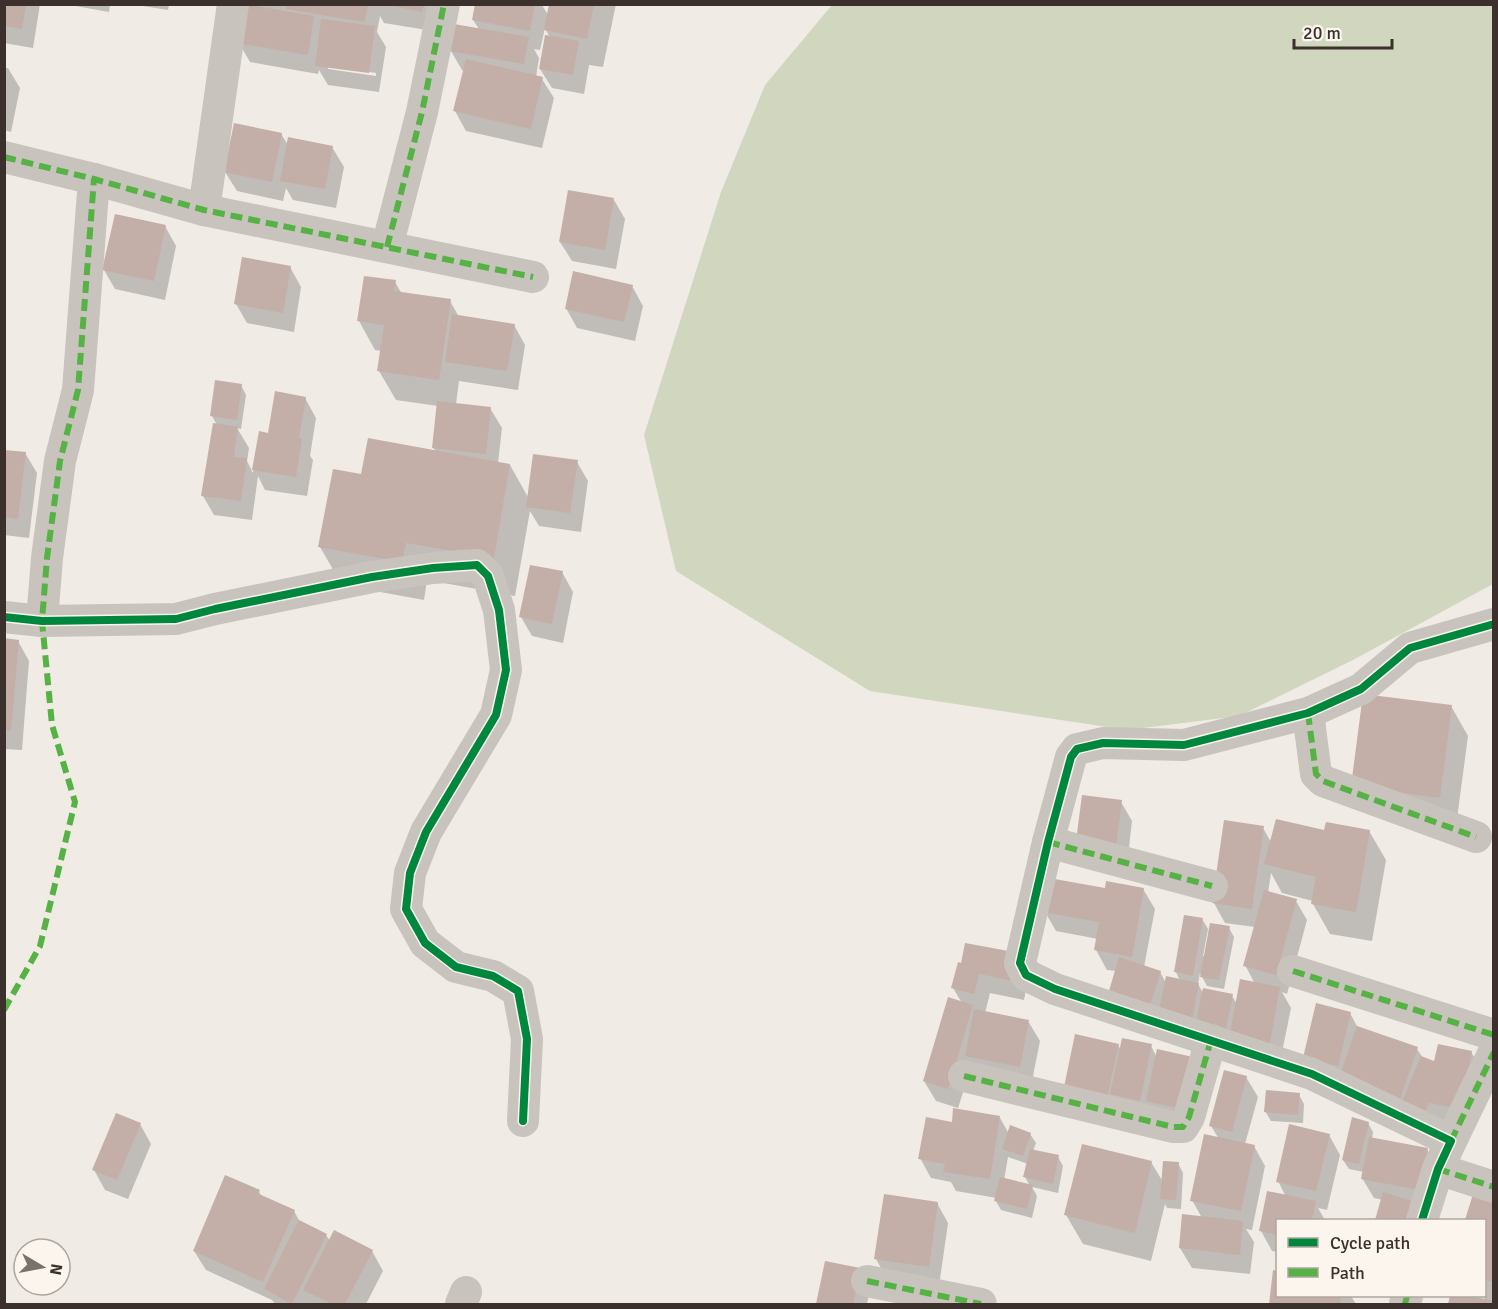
<svg xmlns="http://www.w3.org/2000/svg" width="1498" height="1309" font-family="Signika,sans-serif">
  <rect width="100%" height="100%" fill="#f0ebe5"/>
  <path fill="#d1d6bf" d="M832,5H1493V584L1353,660L1239,716L1127,730L870,691L676,571L644,435L721,192L765,85Z"/>
  <g fill="#0003" fill-rule="evenodd">
    <path d="M4,4H40L33,48L4,43Z"/>
    <path d="M64,4H110L109,12Z"/>
    <path d="M130,4H169L168,10Z"/>
    <path d="M243,4H437L433,31L384,23L380,16L377,32L386,47L379,92L328,85L319,70L318,74L250,62L239,43ZM328,66L376,73V76L328,69Z"/>
    <path d="M476,4H616L603,67L589,65L584,94L552,88L540,69L550,38L545,28L540,50L534,49L539,58L536,77L542,79L554,98L542,148L466,131L455,111L465,71L462,70L451,51L479,29L473,20ZM542,5L550,6L548,15Z"/>
    <path d="M4,68H8L20,88L11,132L4,130Z"/>
    <path d="M281,134L288,145L332,147L344,167L336,208L293,200L286,188L283,201L237,191L225,172Z"/>
    <path d="M614,200L625,219L616,269L572,261L560,242Z"/>
    <path d="M165,226L176,246L165,300L115,289L104,270Z"/>
    <path d="M290,267L301,287L294,332L247,323L236,304Z"/>
    <path d="M395,282L402,294L450,301L459,317L514,325L525,345L518,390L459,381L456,404L490,408L502,428L498,463L510,465L529,499L577,462L588,481L581,532L539,526L530,511L515,596L427,580L424,600L342,585L320,547L362,476L436,452L433,447L438,406L396,400L379,371L382,351L375,350L359,321Z"/>
    <path d="M632,286L643,306L635,341L577,328L566,308Z"/>
    <path d="M241,385L246,395L241,429L237,428L249,448L247,461L253,473L260,433L269,435L305,398L316,418L310,456L313,460L307,496L265,490L258,476L252,520L214,515L203,496L217,425L212,416Z"/>
    <path d="M4,451L25,453L37,473L29,538L4,535Z"/>
    <path d="M562,572L573,592L563,643L532,636L521,617Z"/>
    <path d="M4,640L18,641L29,661L22,750L4,749Z"/>
    <path d="M1451,706L1468,736L1456,826L1369,815L1352,786Z"/>
    <path d="M1121,802L1132,821L1127,865L1089,860Z"/>
    <path d="M1263,828L1271,842L1325,832L1369,831L1386,860L1372,941L1330,934L1313,904V901L1282,893L1271,873L1268,893L1296,901L1307,920L1287,994L1282,992L1291,1008L1279,1067L1170,1039L1117,971L1107,970L1096,950L1098,939L1056,931L1045,912L1106,890L1143,889L1155,909L1144,967L1160,972L1166,983L1180,981L1176,972L1202,919L1208,929L1203,956H1206L1229,928L1234,937L1224,989L1207,986L1200,973L1198,984L1203,993L1232,996L1237,1004L1255,984L1245,965L1255,927L1225,923L1214,903Z"/>
    <path d="M959,964L1029,974L1024,1000L990,993L985,1013L1028,1021L1040,1041L1031,1086L972,1065L958,1108L936,1101L924,1081L962,1003L953,988Z"/>
    <path d="M1350,1013L1358,1028L1417,1049L1423,1058L1436,1063L1471,1052L1483,1072L1472,1128L1440,1122L1316,1077Z"/>
    <path d="M1077,1036L1118,1045L1121,1050L1151,1046L1193,1128L1118,1115Z"/>
    <path d="M1246,1077L1258,1097L1245,1144L1254,1146L1265,1166L1252,1230L1246,1229L1254,1242L1250,1274L1192,1268L1180,1248L1202,1218L1192,1200L1219,1139L1211,1126Z"/>
    <path d="M1299,1095L1304,1104L1303,1123L1271,1121L1265,1111Z"/>
    <path d="M1000,1118L1009,1134H1030L1036,1143L1033,1151L1058,1157L1063,1166L1058,1193L1032,1187L1037,1196L1032,1218L1001,1210L996,1201L997,1198L956,1191L951,1182L931,1178L920,1158L953,1124ZM1008,1157L1028,1164L1025,1177L1030,1186L1004,1180Z"/>
    <path d="M1368,1123L1373,1132L1372,1139L1427,1150L1438,1169L1424,1220H1377L1383,1200L1374,1198L1362,1178L1364,1172L1349,1169L1343,1160Z"/>
    <path d="M140,1124L151,1144L128,1199L105,1190L94,1170Z"/>
    <path d="M1329,1135L1340,1155L1327,1210L1318,1208L1325,1220H1278V1252L1272,1251L1261,1231L1286,1197L1278,1181Z"/>
    <path d="M1151,1162L1163,1182L1178,1163L1183,1173L1181,1209L1167,1208L1165,1204L1151,1261L1083,1244L1066,1215Z"/>
    <path d="M259,1192L262,1197L294,1211L300,1222L326,1235L330,1241L372,1251L383,1271L366,1304H275L272,1300L206,1270L194,1251Z"/>
    <path d="M1474,1195L1494,1201V1304H1450L1452,1296H1465L1486,1301L1483,1296L1484,1220H1467Z"/>
    <path d="M937,1203L948,1223L939,1286L887,1279L876,1259Z"/>
    <path d="M826,1263L870,1289L867,1304H818Z"/>
    <path d="M1274,1272L1278,1296H1351L1356,1304H1270Z"/>
  </g>
  <g fill="#c3afa7">
    <path d="M244,4L314,16L308,55L237,43Z"/>
    <path d="M286,4H368L365,22L286,9Z"/>
    <path d="M386,4H424L422,12Z"/>
    <path d="M475,4H535L530,31L472,20Z"/>
    <path d="M549,4H594L587,39L544,30Z"/>
    <path d="M5,5H26L22,29L5,26Z"/>
    <path d="M321,19L375,26L369,73L315,66Z"/>
    <path d="M454,24L529,37L524,64L449,51Z"/>
    <path d="M545,35L579,41L573,75L539,69Z"/>
    <path d="M466,59L543,77L531,129L453,111Z"/>
    <path d="M234,123L282,133L272,182L224,172Z"/>
    <path d="M288,137L333,146L325,189L280,181Z"/>
    <path d="M568,190L614,198L605,250L559,242Z"/>
    <path d="M115,214L166,225L154,281L102,270Z"/>
    <path d="M242,257L291,266L283,313L234,304Z"/>
    <path d="M573,271L633,285L624,322L565,309Z"/>
    <path d="M364,276L396,280L394,291L451,299L439,380L377,371L384,325L357,321Z"/>
    <path d="M452,314L515,324L507,371L445,362Z"/>
    <path d="M215,380L242,384L237,420L210,416Z"/>
    <path d="M275,391L306,397L299,438L302,439L296,477L252,470L259,431L268,433Z"/>
    <path d="M437,401L491,407L486,454L432,448Z"/>
    <path d="M213,423L238,427L234,457L247,458L241,501L201,496Z"/>
    <path d="M368,438L510,464L494,558L406,543L402,562L318,547L333,469L361,474Z"/>
    <path d="M4,450L26,452L18,519L4,517Z"/>
    <path d="M533,454L578,460L570,513L526,507Z"/>
    <path d="M530,565L563,571L552,624L519,617Z"/>
    <path d="M4,638L19,640L11,731L4,730Z"/>
    <path d="M1363,694L1452,705L1440,798L1351,786Z"/>
    <path d="M1082,795L1122,800L1116,846L1076,841Z"/>
    <path d="M1276,819L1324,830L1326,822L1370,830L1356,912L1311,904L1316,877L1264,864Z"/>
    <path d="M1224,820L1264,826L1252,909L1212,903Z"/>
    <path d="M1049,878L1105,888L1106,881L1144,888L1132,957L1094,950L1099,922L1043,912Z"/>
    <path d="M1264,890L1297,899L1276,975L1243,966Z"/>
    <path d="M1184,915L1203,918L1193,976L1174,972Z"/>
    <path d="M1210,923L1230,926L1219,980L1200,977Z"/>
    <path d="M965,943L1019,953L1013,981L979,974L974,994L951,988L958,962L961,963Z"/>
    <path d="M1119,957L1161,971L1147,1014L1106,1001Z"/>
    <path d="M1166,976L1199,983L1191,1026L1157,1019Z"/>
    <path d="M1240,979L1280,987L1269,1048L1229,1040Z"/>
    <path d="M1203,988L1233,994L1224,1038L1194,1032Z"/>
    <path d="M948,997L973,1005L948,1089L923,1081Z"/>
    <path d="M1316,1003L1351,1012L1338,1066L1303,1058Z"/>
    <path d="M974,1009L1029,1020L1020,1067L965,1056Z"/>
    <path d="M1357,1026L1418,1047L1399,1102L1338,1081Z"/>
    <path d="M1075,1034L1119,1044L1107,1097L1064,1087Z"/>
    <path d="M1122,1038L1152,1044L1140,1101L1110,1094Z"/>
    <path d="M1438,1044L1472,1051L1461,1109L1429,1103L1420,1123L1397,1114L1421,1056L1434,1061Z"/>
    <path d="M1157,1049L1193,1057L1182,1109L1146,1101Z"/>
    <path d="M1224,1070L1247,1076L1232,1132L1209,1126Z"/>
    <path d="M1266,1090L1300,1093L1298,1115L1264,1112Z"/>
    <path d="M953,1108L1000,1116L990,1179L943,1172L945,1164L918,1159L926,1117L952,1122Z"/>
    <path d="M116,1113L141,1123L117,1180L92,1170Z"/>
    <path d="M1352,1117L1369,1122L1359,1164L1342,1160Z"/>
    <path d="M1289,1124L1330,1134L1316,1191L1276,1182Z"/>
    <path d="M1010,1125L1031,1133L1023,1156L1002,1149Z"/>
    <path d="M1204,1134L1255,1145L1241,1211L1190,1201Z"/>
    <path d="M1369,1137L1428,1148L1420,1190L1361,1179Z"/>
    <path d="M1082,1144L1152,1161L1135,1233L1064,1215Z"/>
    <path d="M1030,1149L1059,1155L1053,1184L1023,1177Z"/>
    <path d="M1163,1161L1179,1162L1176,1200L1160,1199Z"/>
    <path d="M225,1175L260,1190L256,1200L259,1194L295,1210L263,1282L193,1251Z"/>
    <path d="M1000,1177L1033,1185L1027,1209L994,1201Z"/>
    <path d="M1267,1191L1316,1201L1312,1220H1278V1235L1259,1231Z"/>
    <path d="M1383,1192L1415,1202L1409,1220H1375Z"/>
    <path d="M884,1194L938,1202L929,1267L874,1259Z"/>
    <path d="M1473,1194L1494,1199V1282L1484,1280V1220H1465Z"/>
    <path d="M1182,1214L1243,1221L1240,1255L1179,1248Z"/>
    <path d="M299,1220L327,1234L292,1304L264,1289Z"/>
    <path d="M334,1230L373,1250L345,1304H332L303,1290Z"/>
    <path d="M825,1261L860,1268L853,1304H816Z"/>
    <path d="M1273,1270L1278,1271V1296H1341L1340,1304H1269Z"/>
    <path d="M1450,1296H1471L1494,1301V1304H1448Z"/>
  </g>
  <g fill="none" stroke-linecap="round" stroke-linejoin="round">
    <g stroke="#c9c3be" stroke-width="32">
      <path d="M4,157L94,179L204,210L533,277"/>
      <path d="M204,210L233,4"/>
      <path d="M387,247L422,112L444,4"/>
      <path d="M4,617L42,621L176,619L215,609L372,577L433,568L477,565L488,576L499,610L506,670L496,715L426,832L410,873L406,909L425,943L456,967L493,976L518,991L527,1039L523,1121"/>
      <path d="M42,621L47,558L60,461L78,390L94,179"/>
      <path d="M1308,713L1316,774L1323,781L1476,837"/>
      <path d="M1048,842L1212,886"/>
      <path d="M1293,971L1494,1035"/>
      <path d="M964,1076L1173,1127H1183L1189,1117L1211,1040"/>
      <path d="M1451,1141L1494,1052"/>
      <path d="M1438,1169L1494,1187"/>
      <path d="M1422,1220L1438,1169L1451,1141L1312,1074L1055,989L1026,975L1020,963L1048,842L1071,757L1077,749L1103,743L1184,745L1308,713L1361,689L1410,648L1494,624"/>
      <path d="M867,1281L981,1304"/>
      <path d="M461,1304L466,1292"/>
      <path d="M1405,1304L1407,1296"/>
    </g>
    <g stroke="#57b246" stroke-width="6" stroke-dasharray="12 6" stroke-linecap="butt">
      <path d="M4,157L94,179L204,210L533,277"/>
      <path d="M387,247L422,112L444,4"/>
      <path d="M1308,713L1316,774L1323,781L1476,837"/>
      <path d="M1048,842L1212,886"/>
      <path d="M1293,971L1494,1035"/>
      <path d="M4,1010L40,946L75,802L52,725L42,621L47,558L60,461L78,390L94,179"/>
      <path d="M964,1076L1173,1127H1183L1189,1117L1211,1040"/>
      <path d="M1451,1141L1494,1052"/>
      <path d="M1438,1169L1494,1187"/>
      <path d="M867,1281L981,1304"/>
      <path d="M1405,1304L1407,1296"/>
    </g>
    <g stroke="#fbf5ee" stroke-width="11">
      <g id="cycleway">
        <path d="M4,617L42,621L176,619L215,609L372,577L433,568L477,565L488,576L499,610L506,670L496,715L426,832L410,873L406,909L425,943L456,967L493,976L518,991L527,1039L523,1121"/>
        <path d="M1422,1220L1438,1169L1451,1141L1312,1074L1055,989L1026,975L1020,963L1048,842L1071,757L1077,749L1103,743L1184,745L1308,713L1361,689L1410,648L1494,624"/>
      </g>
    </g>
    <use href="#cycleway" stroke="#00873e" stroke-width="8"/>
  </g>
  <rect width="1498" height="1309" fill="none" stroke="#3b302b" stroke-width="12"/>
  <rect x="1276" y="1219" width="210" height="78" fill="#fbf5ee" stroke="#aea6a0" stroke-width="1.5"/>
  <rect x="1288" y="1238" width="30" height="9" fill="#00873e" stroke="#aea6a0" stroke-width="1.5"/>
  <text x="1330" y="1249" font-size="18" fill="#3b302b">Cycle path</text>
  <rect x="1288" y="1268" width="30" height="9" fill="#57b246" stroke="#aea6a0" stroke-width="1.5"/>
  <text x="1330" y="1279" font-size="18" fill="#3b302b">Path</text>
  <g transform="translate(42 1267) rotate(100)"><circle r="28" fill="#fbf5ee" stroke="#aea6a0" stroke-width="1.5"/>
  <path d="M0-4.5L10 22L0 15L-10 22Z" fill="#7a716c"/>
  <text y="-9" font-size="16" font-weight="bold" text-anchor="middle" fill="#3b302b">N</text>
  </g>
  <path d="M1294 39v9h98v-9" fill="none" stroke="#3b302b" stroke-width="3"/>
  <text x="1303" y="39" font-size="18" fill="#3b302b" stroke="#fbf5ee" stroke-width="4.5" paint-order="stroke">20 m</text>
</svg>
